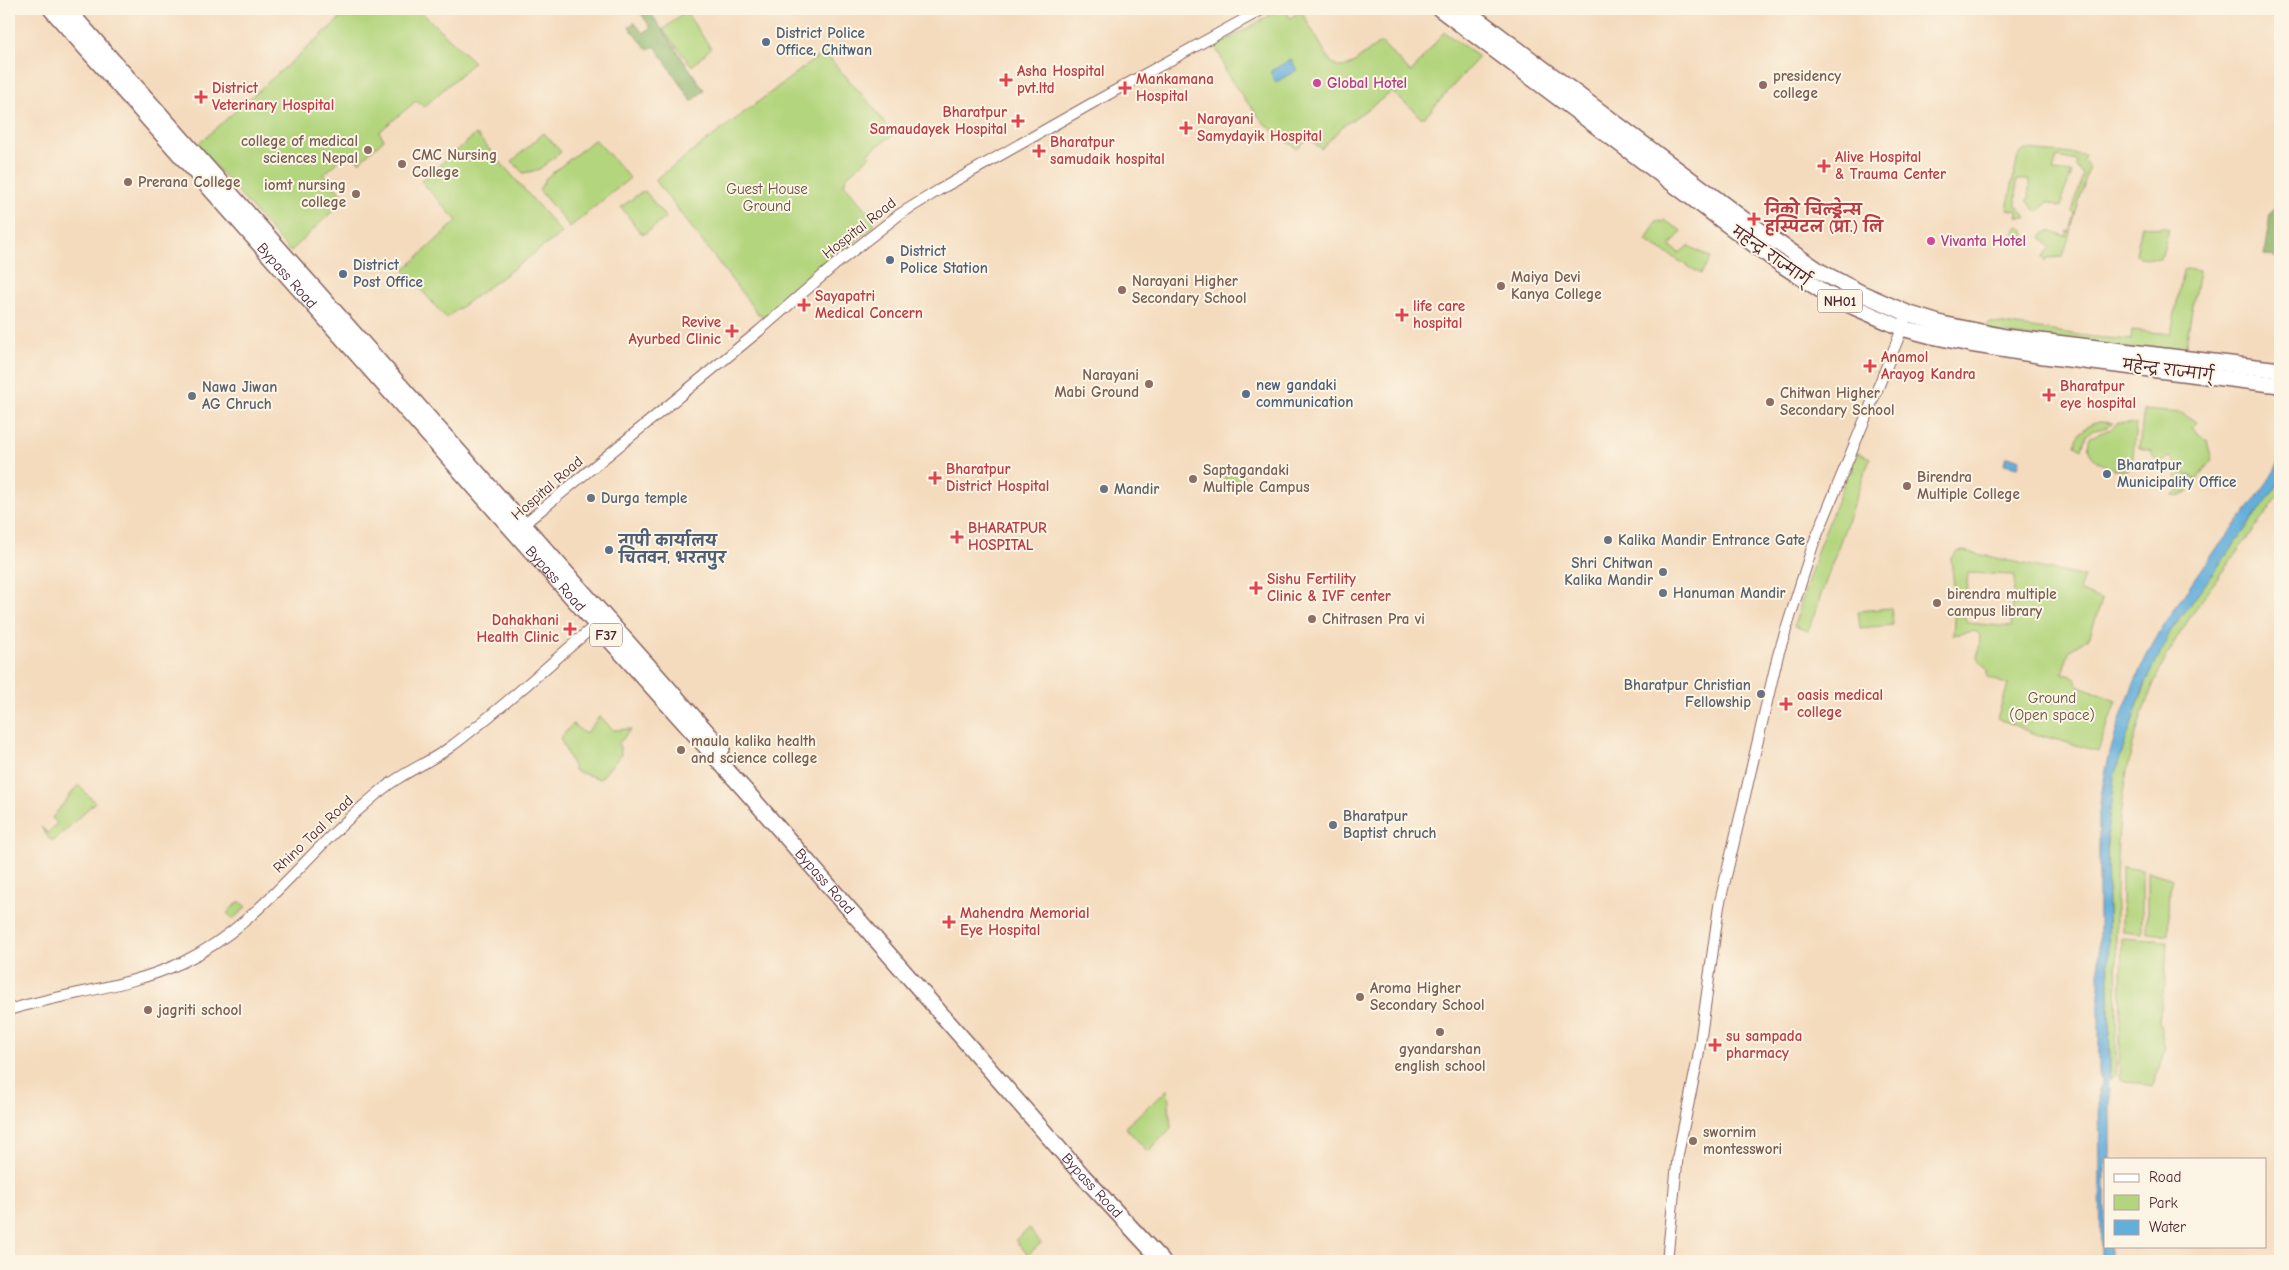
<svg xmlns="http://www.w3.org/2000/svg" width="2289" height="1270" font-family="'Comic Neue','Playpen Sans Deva',sans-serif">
  <rect width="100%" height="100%" fill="#fcf5e5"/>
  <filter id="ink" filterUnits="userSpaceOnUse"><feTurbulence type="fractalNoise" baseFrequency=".02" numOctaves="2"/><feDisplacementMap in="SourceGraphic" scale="10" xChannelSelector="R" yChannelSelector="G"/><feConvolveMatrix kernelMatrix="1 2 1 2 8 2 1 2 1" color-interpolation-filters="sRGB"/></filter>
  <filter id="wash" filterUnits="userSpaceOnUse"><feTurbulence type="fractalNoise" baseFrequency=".0096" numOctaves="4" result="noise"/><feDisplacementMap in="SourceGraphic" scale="20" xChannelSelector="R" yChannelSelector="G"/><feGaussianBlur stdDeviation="1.12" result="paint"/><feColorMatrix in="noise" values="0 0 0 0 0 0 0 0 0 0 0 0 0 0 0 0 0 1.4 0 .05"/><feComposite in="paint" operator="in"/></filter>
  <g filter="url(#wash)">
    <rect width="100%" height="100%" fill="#f4dbbe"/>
    <g fill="#b3d57d" stroke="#7e7a54">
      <path d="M351,9H418L474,62L424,107L416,101L379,132L384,139L359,162L349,152L324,174L345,199L290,252L197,145Z"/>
      <path d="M1281,9H1284L1290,18L1301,11L1331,62L1338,67L1349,66L1381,42L1411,73L1444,32L1479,57L1425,117H1421L1392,92L1343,126L1321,149L1309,138L1297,149L1265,124L1246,101L1226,73L1222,59L1215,47Z"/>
      <path d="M685,11L711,48L692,66L663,30Z"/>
      <path d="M824,52L873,107L893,135L868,153L870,156L846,177L844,184L873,218L874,226L770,313L764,315L758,314L655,180Z"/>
      <path d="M544,133L561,152L538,170L523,173L512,161Z"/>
      <path d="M476,134L562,233L446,318L404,270L457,221L421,181Z"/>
      <path d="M594,140L597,141L630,178L570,227L539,190L546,178Z"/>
      <path d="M2027,150L2085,155L2083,160L2089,167L2063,257L2047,258L2045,261L2042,258L2050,248L2041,237L2048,231L2066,236L2067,231L2070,232L2075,214L2072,212L2083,175L2076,167L2077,161L2057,157L2053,171L2072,173L2061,200L2063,201L2061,207L2048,202L2037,212L2027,200H2029V180H2017L2016,205L2027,218L2017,217L2018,211L2007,209L2018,156L2022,151Z"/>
      <path d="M645,191L666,218L644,234L640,232L621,207L640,193Z"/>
      <path d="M1657,220L1662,222L1664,220L1682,231L1670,246L1679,253L1689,246L1711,258L1701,274L1646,241Z"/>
      <path d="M2142,225L2159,229L2160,227L2169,229L2161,259L2139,257L2136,254Z"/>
      <path d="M2018,226L2024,230L2025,236L2012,246L2015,230Z"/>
      <path d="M2186,269L2199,271L2184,355L1982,331L1990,322L2094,337L2131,340L2132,330L2171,334L2183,270Z"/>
      <path d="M2144,410L2181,413L2197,422L2192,428L2207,441L2212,460L2197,479L2177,469L2171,457L2160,462L2152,456V451L2139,448Z"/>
      <path d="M2100,422L2113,423C2098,436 2088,420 2082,449L2075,445C2079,432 2086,424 2100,422Z"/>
      <path d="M2117,423L2136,424L2132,465L2125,471C2108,469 2082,460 2090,437L2111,429Z"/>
      <path d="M1859,453L1870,458L1808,631L1794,626L1819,546L1849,471L1852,472L1854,469L1850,467L1854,456Z"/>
      <path d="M1233,467L1245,477L1232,491L1223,480Z"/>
      <path d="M2182,473L2196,480C2189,491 2187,497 2172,495L2181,489L2176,476Z"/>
      <path d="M2280,481V494C2237,555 2184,614 2154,683C2117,770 2115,850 2116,943C2117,983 2116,1024 2116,1064L2115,1075L2110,1080L2107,833L2114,776L2132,719L2155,660L2170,632Z"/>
      <path d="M1964,551L2084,577L2079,590L2102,600L2089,638L2070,650L2062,673L2075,678L2078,685L2116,701L2098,751L2035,734L1997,718L2008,685L1987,677V670L1977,657L1979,650L1980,635L1975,631L1953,635L1955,605L1968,623L2011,627L2015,575L1968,573L1966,595L1958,594L1954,587L1951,558L1956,552Z"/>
      <path d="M1891,608L1893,625L1860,628L1858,611Z"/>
      <path d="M600,716L613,730L631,729L619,743L621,755L600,779L575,771L560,738L573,724L585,734Z"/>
      <path d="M78,785L95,802L55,840H50L41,827L48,833L57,823L52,818Z"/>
      <path d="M2122,867L2142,870V933L2122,931Z"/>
      <path d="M2147,871L2173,879L2170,889L2168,935L2147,933Z"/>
      <path d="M238,902H241L246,907L233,919L227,913Z"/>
      <path d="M2122,938L2167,941L2165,980L2159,1020L2165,1049L2152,1087L2121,1080L2119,1077Z"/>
      <path d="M1168,1089L1171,1128L1148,1152L1125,1127Z"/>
      <path d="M1029,1229L1041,1243L1028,1255L1015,1240Z"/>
    </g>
    <g fill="#8eb66c" stroke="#6c6a4c">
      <path d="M638,9H648L704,90L692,102L655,46L648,50L629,27L634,22L643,33L651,28Z"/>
      <path d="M2280,199V258L2264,255L2270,214Z"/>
    </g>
    <g fill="#63afdc" stroke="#566784">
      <path d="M1291,59L1297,70L1276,82L1270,72Z"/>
      <path d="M2006,457L2020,459L2018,467L2004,464Z"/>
      <path d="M2280,461V481L2277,486L2170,632L2143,689L2114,776L2107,833L2110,1078H2099V813C2107,738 2139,657 2183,596C2198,575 2213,552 2230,532C2248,509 2266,487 2280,461Z"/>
      <path d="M2099,1087L2110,1088V1159H2105V1246H2110V1261H2101Z"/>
    </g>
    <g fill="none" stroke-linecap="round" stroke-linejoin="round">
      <path stroke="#63afdc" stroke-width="8" d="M2104,1070L2105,1096"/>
    </g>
  </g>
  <g filter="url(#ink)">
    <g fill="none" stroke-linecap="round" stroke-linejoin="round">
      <g stroke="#86615e" stroke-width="12">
        <g id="minor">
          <path d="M521,530L530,519L759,331L836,264L900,214L939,190L1089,105L1263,9"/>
          <path d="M9,1010C65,993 131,987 183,962C255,928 303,857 362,807C373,797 384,787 397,779C414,768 432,760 449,748C502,709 549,664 599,622"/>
          <path d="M1667,1261L1678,1154L1698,1058L1719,906L1778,655L1813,545L1898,339L1907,313"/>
        </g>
      </g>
      <g stroke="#86615e" stroke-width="18">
        <g id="highway">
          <path id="s1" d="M51,9L609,639L752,798L1083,1176L1162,1261"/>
          <path d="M67,9L722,749"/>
          <path d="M1440,9L1776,261L1825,293L1854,307L1902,328L1932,336L1970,344L2044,356L2280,385"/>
          <path d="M1464,9L1743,219L1821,272L1861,293L1907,313L1942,324L2006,337L2280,370"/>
        </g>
      </g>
      <use href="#minor" stroke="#fff" stroke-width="10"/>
      <use href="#highway" stroke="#fff" stroke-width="15"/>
    </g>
  </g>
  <g fill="#5c6f8a" stroke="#fcf5e5" stroke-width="2">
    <circle cx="766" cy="42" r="5"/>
    <circle cx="890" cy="260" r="5"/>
    <circle cx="343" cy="274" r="5"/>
    <circle cx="1246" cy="394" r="5"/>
    <circle cx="2107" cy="474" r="5"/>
    <circle cx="609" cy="550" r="5"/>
  </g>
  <g fill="#e0444e" stroke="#fcf5e5" stroke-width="2">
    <path d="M1003.5 72.5h5v5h5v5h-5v5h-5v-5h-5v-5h5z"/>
    <path d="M1122.5 80.5h5v5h5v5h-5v5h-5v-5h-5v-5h5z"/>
    <path d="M198.5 89.5h5v5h5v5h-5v5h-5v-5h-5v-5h5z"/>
    <path d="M1015.5 113.5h5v5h5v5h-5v5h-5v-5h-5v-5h5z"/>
    <path d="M1183.5 120.5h5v5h5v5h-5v5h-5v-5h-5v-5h5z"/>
    <path d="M1036.5 143.5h5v5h5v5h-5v5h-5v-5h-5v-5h5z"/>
    <path d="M1821.5 158.5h5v5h5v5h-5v5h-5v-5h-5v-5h5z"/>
    <path d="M1751.5 211.5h5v5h5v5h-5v5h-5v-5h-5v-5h5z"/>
    <path d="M801.5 297.5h5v5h5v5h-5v5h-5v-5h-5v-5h5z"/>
    <path d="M1399.5 307.5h5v5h5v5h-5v5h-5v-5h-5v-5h5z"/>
    <path d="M729.5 323.5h5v5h5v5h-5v5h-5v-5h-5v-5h5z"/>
    <path d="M1867.5 358.5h5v5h5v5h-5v5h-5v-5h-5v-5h5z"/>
    <path d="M2046.5 387.5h5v5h5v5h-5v5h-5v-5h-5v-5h5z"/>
    <path d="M932.5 470.5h5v5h5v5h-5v5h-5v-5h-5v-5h5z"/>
    <path d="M954.5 529.5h5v5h5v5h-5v5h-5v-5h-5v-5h5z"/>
    <path d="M1253.5 580.5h5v5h5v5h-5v5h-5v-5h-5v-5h5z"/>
    <path d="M567.5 621.5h5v5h5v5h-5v5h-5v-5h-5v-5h5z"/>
    <path d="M1783.5 696.5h5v5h5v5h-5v5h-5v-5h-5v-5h5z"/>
    <path d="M946.5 914.5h5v5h5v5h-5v5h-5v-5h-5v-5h5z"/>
    <path d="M1712.5 1037.5h5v5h5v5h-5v5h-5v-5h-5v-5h5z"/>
  </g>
  <g fill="#d1479c" stroke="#fcf5e5" stroke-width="2">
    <circle cx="1317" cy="83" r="5"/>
    <circle cx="1931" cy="241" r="5"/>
  </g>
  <g fill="#8d6e63" stroke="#fcf5e5" stroke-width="2">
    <circle cx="1763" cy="85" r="5"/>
    <circle cx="368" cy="150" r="5"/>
    <circle cx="402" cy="164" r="5"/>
    <circle cx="128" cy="182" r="5"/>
    <circle cx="356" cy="194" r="5"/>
    <circle cx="1501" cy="286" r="5"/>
    <circle cx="1122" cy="290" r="5"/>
    <circle cx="1149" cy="384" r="5"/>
    <circle cx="1770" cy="402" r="5"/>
    <circle cx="1193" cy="479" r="5"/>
    <circle cx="1907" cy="486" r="5"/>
    <circle cx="1937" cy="603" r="5"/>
    <circle cx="1312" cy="619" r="5"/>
    <circle cx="681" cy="750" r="5"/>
    <circle cx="1360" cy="997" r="5"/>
    <circle cx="148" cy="1010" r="5"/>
    <circle cx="1440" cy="1032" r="5"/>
    <circle cx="1693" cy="1141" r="5"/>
  </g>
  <g fill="#6b7280" stroke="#fcf5e5" stroke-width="2">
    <circle cx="192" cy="396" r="5"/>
    <circle cx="1104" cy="489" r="5"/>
    <circle cx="591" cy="498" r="5"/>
    <circle cx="1608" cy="540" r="5"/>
    <circle cx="1663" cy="572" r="5"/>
    <circle cx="1663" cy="593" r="5"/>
    <circle cx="1761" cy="694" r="5"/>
    <circle cx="1333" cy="825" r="5"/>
  </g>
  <g text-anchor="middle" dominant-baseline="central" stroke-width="4" stroke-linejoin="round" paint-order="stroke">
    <g fill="#fcf5e5" stroke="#7f5f63" stroke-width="1">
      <rect x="1817.5" y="289.5" width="45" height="23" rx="4"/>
      <rect x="590" y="623.5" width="32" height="23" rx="4"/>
    </g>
    <g font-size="14" font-weight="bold" fill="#4a1f2b">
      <text x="1840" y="301">NH01</text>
      <text x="606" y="635">F37</text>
    </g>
    <g font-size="15" font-weight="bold" fill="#4e5e75" stroke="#fcf5e5" text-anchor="start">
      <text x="776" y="33">District Police<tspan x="776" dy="17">Office, Chitwan</tspan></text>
      <text x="900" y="251">District<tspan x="900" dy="17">Police Station</tspan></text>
      <text x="353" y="265">District<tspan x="353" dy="17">Post Office</tspan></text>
      <text x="1256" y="385">new gandaki<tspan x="1256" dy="17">communication</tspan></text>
      <text x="2117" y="465">Bharatpur<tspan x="2117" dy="17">Municipality Office</tspan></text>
      <text x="619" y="541">नापी कार्यालय<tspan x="619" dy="17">चितवन, भरतपुर</tspan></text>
    </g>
    <g font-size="15" font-weight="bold" fill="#be3a42" stroke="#fcf5e5" text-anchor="start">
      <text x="1017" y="71">Asha Hospital<tspan x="1017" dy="17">pvt.ltd</tspan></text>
      <text x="1136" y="79">Mankamana<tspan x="1136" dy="17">Hospital</tspan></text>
      <text x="212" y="88">District<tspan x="212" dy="17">Veterinary Hospital</tspan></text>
      <text x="1007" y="112" text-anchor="end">Bharatpur<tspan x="1007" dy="17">Samaudayek Hospital</tspan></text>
      <text x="1197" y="119">Narayani<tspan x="1197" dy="17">Samydayik Hospital</tspan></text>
      <text x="1050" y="142">Bharatpur<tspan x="1050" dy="17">samudaik hospital</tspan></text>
      <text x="1835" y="157">Alive Hospital<tspan x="1835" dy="17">&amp; Trauma Center</tspan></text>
      <text x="1765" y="210">निको चिल्ड्रेन्स<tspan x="1765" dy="17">हस्पिटल (प्रा.) लि</tspan></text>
      <text x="815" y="296">Sayapatri<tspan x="815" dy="17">Medical Concern</tspan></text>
      <text x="1413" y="306">life care<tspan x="1413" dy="17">hospital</tspan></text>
      <text x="721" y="322" text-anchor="end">Revive<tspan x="721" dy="17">Ayurbed Clinic</tspan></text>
      <text x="1881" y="357">Anamol<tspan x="1881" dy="17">Arayog Kandra</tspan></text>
      <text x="2060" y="386">Bharatpur<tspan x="2060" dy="17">eye hospital</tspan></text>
      <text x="946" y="469">Bharatpur<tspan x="946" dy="17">District Hospital</tspan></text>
      <text x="968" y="528">BHARATPUR<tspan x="968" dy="17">HOSPITAL</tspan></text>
      <text x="1267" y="579">Sishu Fertility<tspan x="1267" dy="17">Clinic &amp; IVF center</tspan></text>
      <text x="559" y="620" text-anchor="end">Dahakhani<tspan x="559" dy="17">Health Clinic</tspan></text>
      <text x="1797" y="695">oasis medical<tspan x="1797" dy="17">college</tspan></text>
      <text x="960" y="913">Mahendra Memorial<tspan x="960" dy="17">Eye Hospital</tspan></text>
      <text x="1726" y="1036">su sampada<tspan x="1726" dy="17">pharmacy</tspan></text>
    </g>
    <g font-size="15" font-weight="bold" fill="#785e54" stroke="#fcf5e5" text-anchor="start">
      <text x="1773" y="76">presidency<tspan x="1773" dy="17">college</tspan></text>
      <text x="358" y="141" text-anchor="end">college of medical<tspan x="358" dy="17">sciences Nepal</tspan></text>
      <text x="412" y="155">CMC Nursing<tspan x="412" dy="17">College</tspan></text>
      <text x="138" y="182">Prerana College</text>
      <text x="346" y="185" text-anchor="end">iomt nursing<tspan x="346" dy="17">college</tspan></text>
      <text x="1511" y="277">Maiya Devi<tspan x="1511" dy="17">Kanya College</tspan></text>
      <text x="1132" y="281">Narayani Higher<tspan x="1132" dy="17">Secondary School</tspan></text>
      <text x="1139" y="375" text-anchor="end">Narayani<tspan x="1139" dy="17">Mabi Ground</tspan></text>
      <text x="1780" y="393">Chitwan Higher<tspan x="1780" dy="17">Secondary School</tspan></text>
      <text x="1203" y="470">Saptagandaki<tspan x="1203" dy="17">Multiple Campus</tspan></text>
      <text x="1917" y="477">Birendra<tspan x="1917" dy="17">Multiple College</tspan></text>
      <text x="1947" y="594">birendra multiple<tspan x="1947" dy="17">campus library</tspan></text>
      <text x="1322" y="619">Chitrasen Pra vi</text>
      <text x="691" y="741">maula kalika health<tspan x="691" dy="17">and science college</tspan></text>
      <text x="1370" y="988">Aroma Higher<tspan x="1370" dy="17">Secondary School</tspan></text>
      <text x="158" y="1010">jagriti school</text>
      <text x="1440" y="1049" text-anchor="middle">gyandarshan<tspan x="1440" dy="17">english school</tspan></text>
      <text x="1703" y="1132">swornim<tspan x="1703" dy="17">montesswori</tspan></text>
    </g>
    <g font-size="15" font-weight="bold" fill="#b23c85" stroke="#fcf5e5" text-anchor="start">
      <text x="1327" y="83">Global Hotel</text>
      <text x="1941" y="241">Vivanta Hotel</text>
    </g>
    <g font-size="15" fill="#644c40" stroke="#fcf5e5">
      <text x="767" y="189">Guest House<tspan x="767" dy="17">Ground</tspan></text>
      <text x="2052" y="698">Ground<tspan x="2052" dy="17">(Open space)</tspan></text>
    </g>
    <g font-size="15" fill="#4a1f2b" stroke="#fcf5e5">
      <text transform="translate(859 228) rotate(-38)">Hospital Road</text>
      <text transform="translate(1771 256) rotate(35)">महेन्द्र राज्मार्ग्</text>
      <text stroke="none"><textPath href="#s1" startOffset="356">Bypass Road</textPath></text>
      <text transform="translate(2168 370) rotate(7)">महेन्द्र राज्मार्ग्</text>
      <text transform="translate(547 488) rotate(-41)">Hospital Road</text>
      <text stroke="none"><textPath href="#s1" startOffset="761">Bypass Road</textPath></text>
      <text transform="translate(313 834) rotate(-44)">Rhino Taal Road</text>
      <text stroke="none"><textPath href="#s1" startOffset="1166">Bypass Road</textPath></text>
      <text stroke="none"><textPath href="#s1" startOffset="1571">Bypass Road</textPath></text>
    </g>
    <g font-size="15" font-weight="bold" fill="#5b616d" stroke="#fcf5e5" text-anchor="start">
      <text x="202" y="387">Nawa Jiwan<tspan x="202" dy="17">AG Chruch</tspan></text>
      <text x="1114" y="489">Mandir</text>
      <text x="601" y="498">Durga temple</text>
      <text x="1618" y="540">Kalika Mandir Entrance Gate</text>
      <text x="1653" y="563" text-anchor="end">Shri Chitwan<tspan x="1653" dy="17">Kalika Mandir</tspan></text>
      <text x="1673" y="593">Hanuman Mandir</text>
      <text x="1751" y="685" text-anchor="end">Bharatpur Christian<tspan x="1751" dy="17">Fellowship</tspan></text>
      <text x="1343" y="816">Bharatpur<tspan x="1343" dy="17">Baptist chruch</tspan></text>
    </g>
  </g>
  <rect width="2289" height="1270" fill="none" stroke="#fcf5e5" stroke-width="30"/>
  <rect x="2104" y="1158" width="162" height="90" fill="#fcf5e5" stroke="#b59f9b"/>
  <rect x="2114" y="1174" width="25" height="8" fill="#ffffff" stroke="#b59f9b"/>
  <text x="2149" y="1182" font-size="15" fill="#4a1f2b">Road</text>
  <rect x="2114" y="1195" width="25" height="15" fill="#b3d57d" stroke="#b59f9b"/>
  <text x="2149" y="1208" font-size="15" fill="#4a1f2b">Park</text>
  <rect x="2114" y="1220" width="25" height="15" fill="#63afdc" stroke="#b59f9b"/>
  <text x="2149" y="1232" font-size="15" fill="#4a1f2b">Water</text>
</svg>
